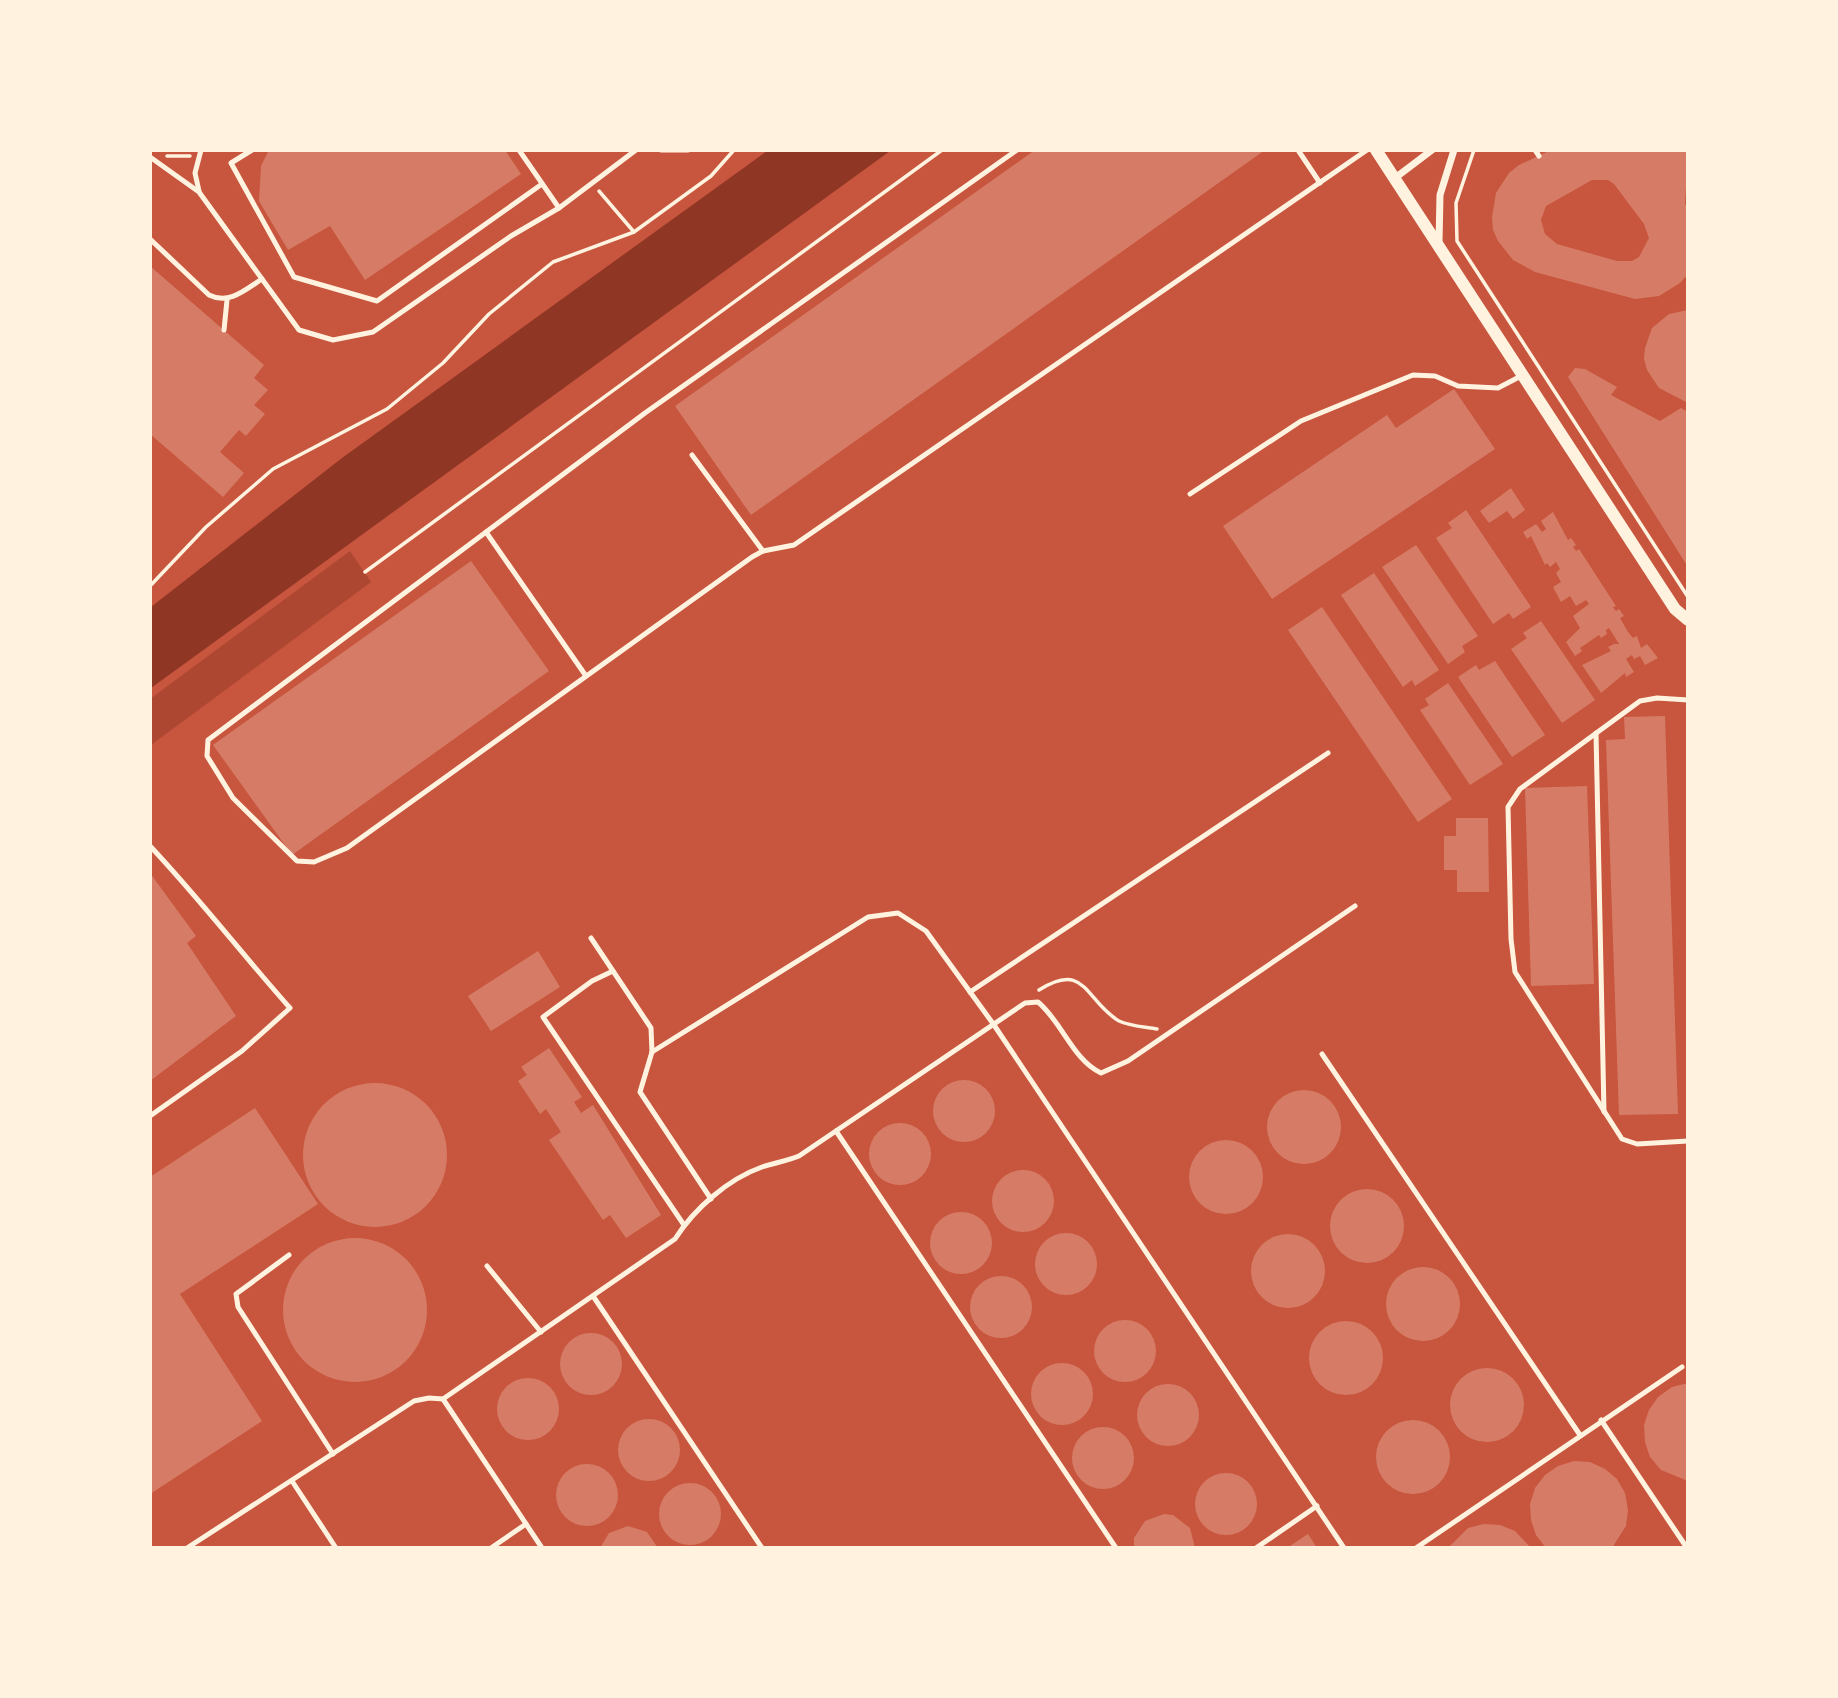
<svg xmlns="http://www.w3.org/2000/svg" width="1838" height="1698" font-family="'DejaVu Sans',sans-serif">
  <rect width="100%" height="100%" fill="#c8553d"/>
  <path fill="#ae4732" d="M350,551L371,582L151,745L150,699Z"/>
  <path fill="#8f3625" d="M767,151H890L151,688V607L342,458Z"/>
  <g fill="#d67c66" fill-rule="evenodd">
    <path d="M269,150H505L521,174L365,280L330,226L288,250L259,201L261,166Z"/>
    <path d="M1035,150H1265L751,515L675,406Z"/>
    <path d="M1551,150H1688L1685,204L1688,208V274L1680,283L1659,296L1635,299L1535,272L1513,260L1498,241L1493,230L1492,217L1496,193L1509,173L1519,165ZM1592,180H1608L1614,184L1644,224L1649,238L1639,257L1632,261H1617L1557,244L1545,234L1541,220L1546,206Z"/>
    <path d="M150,266L264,365L254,378L268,390L254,405L265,414L246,436L239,430L220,452L244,473L223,497L150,434Z"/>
    <path d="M1688,310V403L1659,388L1647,370L1644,359L1645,348L1652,328L1669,314Z"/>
    <path d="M1575,368L1585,369L1617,387L1611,395L1660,421L1681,408L1688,412V567L1568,377Z"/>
    <path d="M1454,389L1495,449L1272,599L1223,526L1387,415L1396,428Z"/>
    <path d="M1511,488L1525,510L1513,519L1507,511L1489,523L1480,511Z"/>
    <path d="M1466,510L1531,607L1513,619L1509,613L1493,624L1436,538L1452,528L1448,523Z"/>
    <path d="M1553,512L1568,540L1571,538L1576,545L1573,547L1576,551L1579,549L1616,606L1613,607L1616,611L1619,609L1624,616L1620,618L1628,632L1633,638L1637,636L1641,648L1647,644L1658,658L1645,665L1640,656L1634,659L1632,655L1626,659L1634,672L1626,677L1625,673L1601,693L1582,665L1611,651L1608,647L1614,644H1619L1609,628L1606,630L1607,634L1601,638L1599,635L1580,648L1582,651L1575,656L1566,642L1580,628L1573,616L1589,604L1586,600L1576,606L1570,596L1561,602L1553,587L1561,582L1556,573L1560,569L1556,562L1550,567L1547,563L1545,565L1531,536L1527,539L1523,532L1536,524L1542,532L1546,529L1541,521Z"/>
    <path d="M1416,545L1478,636L1462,646L1465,652L1448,664L1382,567Z"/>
    <path d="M471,561L549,671L292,855L213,745Z"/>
    <path d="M1374,573L1439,670L1415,686L1412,680L1403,687L1341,595Z"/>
    <path d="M1322,607L1452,799L1418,822L1288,630Z"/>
    <path d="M1541,621L1595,700L1562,723L1511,649L1527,638L1523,633Z"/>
    <path d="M1495,661L1545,735L1512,757L1458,677L1476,665L1479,670Z"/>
    <path d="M1448,683L1503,764L1470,785L1420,710L1429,705L1425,699Z"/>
    <path d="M1665,716L1678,1114L1619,1115L1606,740L1625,739L1624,717Z"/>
    <path d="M1587,786L1594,984L1531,986L1525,788Z"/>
    <path d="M1456,818H1488L1489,892H1457V870H1444V836H1456Z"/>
    <path d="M150,873L196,936L187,943L236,1016L150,1081Z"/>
    <path d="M538,951L560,987L491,1031L468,996Z"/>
    <path d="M549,1048L582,1097L574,1102L581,1113L593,1105L661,1215L626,1238L610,1215L603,1220L549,1140L561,1132L546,1109L540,1114L518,1081L527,1075L521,1067Z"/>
    <circle cx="964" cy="1111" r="31"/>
    <circle cx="375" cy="1155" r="72"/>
    <circle cx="1304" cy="1127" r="37"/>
    <path d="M255,1108L318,1204L180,1294L262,1421L150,1494V1177Z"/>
    <circle cx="900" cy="1154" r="31"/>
    <circle cx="1226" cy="1177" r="37"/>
    <circle cx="1023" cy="1201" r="31"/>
    <circle cx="1367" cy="1226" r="37"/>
    <circle cx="961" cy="1243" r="31"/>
    <circle cx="1066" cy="1264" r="31"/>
    <circle cx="1288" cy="1271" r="37"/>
    <circle cx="355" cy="1310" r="72"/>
    <circle cx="1423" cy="1304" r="37"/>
    <circle cx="1001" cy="1307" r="31"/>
    <circle cx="1125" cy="1351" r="31"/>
    <circle cx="1346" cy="1358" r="37"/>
    <circle cx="591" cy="1364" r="31"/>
    <circle cx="1062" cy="1394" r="31"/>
    <circle cx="1487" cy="1405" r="37"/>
    <circle cx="528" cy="1409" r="31"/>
    <path d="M1688,1383V1481L1661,1470L1650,1457L1645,1442L1644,1425L1649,1410L1658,1397L1672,1387Z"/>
    <circle cx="1168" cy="1415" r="31"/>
    <circle cx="649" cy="1450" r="31"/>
    <circle cx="1413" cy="1457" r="37"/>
    <circle cx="1103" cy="1458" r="31"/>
    <path d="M1574,1461L1590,1462L1605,1469L1617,1479L1625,1493L1628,1510L1626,1526L1612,1548H1546L1536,1535L1531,1520L1530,1504L1535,1488L1545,1475L1558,1466Z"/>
    <circle cx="587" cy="1495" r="31"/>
    <circle cx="1226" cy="1504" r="31"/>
    <circle cx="690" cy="1514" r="31"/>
    <path d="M1164,1514L1173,1515L1190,1528L1195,1548H1134V1538L1145,1521Z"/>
    <path d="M1484,1524L1500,1525L1515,1531L1531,1548H1448L1468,1528Z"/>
    <path d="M628,1526L647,1532L658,1548H600L609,1533Z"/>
    <path d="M1308,1534L1317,1548H1287Z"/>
  </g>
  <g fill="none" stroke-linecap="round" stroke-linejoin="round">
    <g stroke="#fff3e0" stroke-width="3.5">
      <path d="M1474,150L1456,203L1457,241L1688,597"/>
      <path d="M167,156H190"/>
      <path d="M599,191L634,232"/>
      <path d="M365,572L942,150"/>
      <path d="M150,586L206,527L273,469L387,409L443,363L489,314L553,262L634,232L711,176L734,150"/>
      <path d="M1039,990C1086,960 1085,1001 1119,1021C1129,1026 1146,1027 1157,1029"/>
    </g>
    <g stroke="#fff3e0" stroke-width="5">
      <path d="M252,150L231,163L294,277L377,301L542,184"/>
      <path d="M519,150L559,208"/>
      <path d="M661,150H688"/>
      <path d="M1017,150L645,413L208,740L207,756L233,798L297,861L314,862L347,848L752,557L763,551L794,545L1367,150"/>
      <path d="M1298,150L1320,183"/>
      <path d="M1535,150L1539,156"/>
      <path d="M150,157L199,192L299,330L333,340L373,332L511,236L559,208L636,150"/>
      <path d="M199,191L195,173L201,150"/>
      <path d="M150,239L209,295C229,305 245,290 262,279"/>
      <path d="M224,330L227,300"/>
      <path d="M692,455L763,551"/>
      <path d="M1190,494L1301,421L1413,375L1435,376L1458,386L1498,388L1523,375"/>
      <path d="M486,532L586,676"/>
      <path d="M1688,700L1657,698L1640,701L1520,789L1508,807L1511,939L1515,972L1622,1139L1637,1144L1688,1141"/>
      <path d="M1596,733L1604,1112"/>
      <path d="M150,846C199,898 242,954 290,1008L242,1051L150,1116"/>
      <path d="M591,938L651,1028L652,1052L640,1092L711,1199"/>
      <path d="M613,971L592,981L543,1017L684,1225"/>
      <path d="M970,992L1328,753"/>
      <path d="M652,1052L868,917L898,913L926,931L994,1025L1344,1548"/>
      <path d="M1322,1054L1580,1435"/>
      <path d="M836,1131L1116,1548"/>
      <path d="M289,1255L236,1294L238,1307L333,1454"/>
      <path d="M487,1266L541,1332"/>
      <path d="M593,1296L762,1548"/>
      <path d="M443,1399L542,1548"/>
      <path d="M1601,1420L1687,1548"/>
      <path d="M292,1481L336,1548"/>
      <path d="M187,1548L414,1401L429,1398L443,1399L675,1239C694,1209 728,1179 762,1167C774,1163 787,1161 799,1156L1025,1003L1038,1002C1062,1022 1073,1060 1101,1073L1128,1061L1355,906"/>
      <path d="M491,1548L526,1524"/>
      <path d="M1256,1548L1317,1506"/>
      <path d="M1416,1548L1682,1367"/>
    </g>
    <g stroke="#fff3e0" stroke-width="7">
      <path d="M1395,178L1432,150"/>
      <path d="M1439,242L1440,195L1454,150"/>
    </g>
    <path stroke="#fff3e0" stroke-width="12" d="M1376,150L1675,609L1688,620"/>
  </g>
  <rect width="1838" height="1698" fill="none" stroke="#fff3e0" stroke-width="304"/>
</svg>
